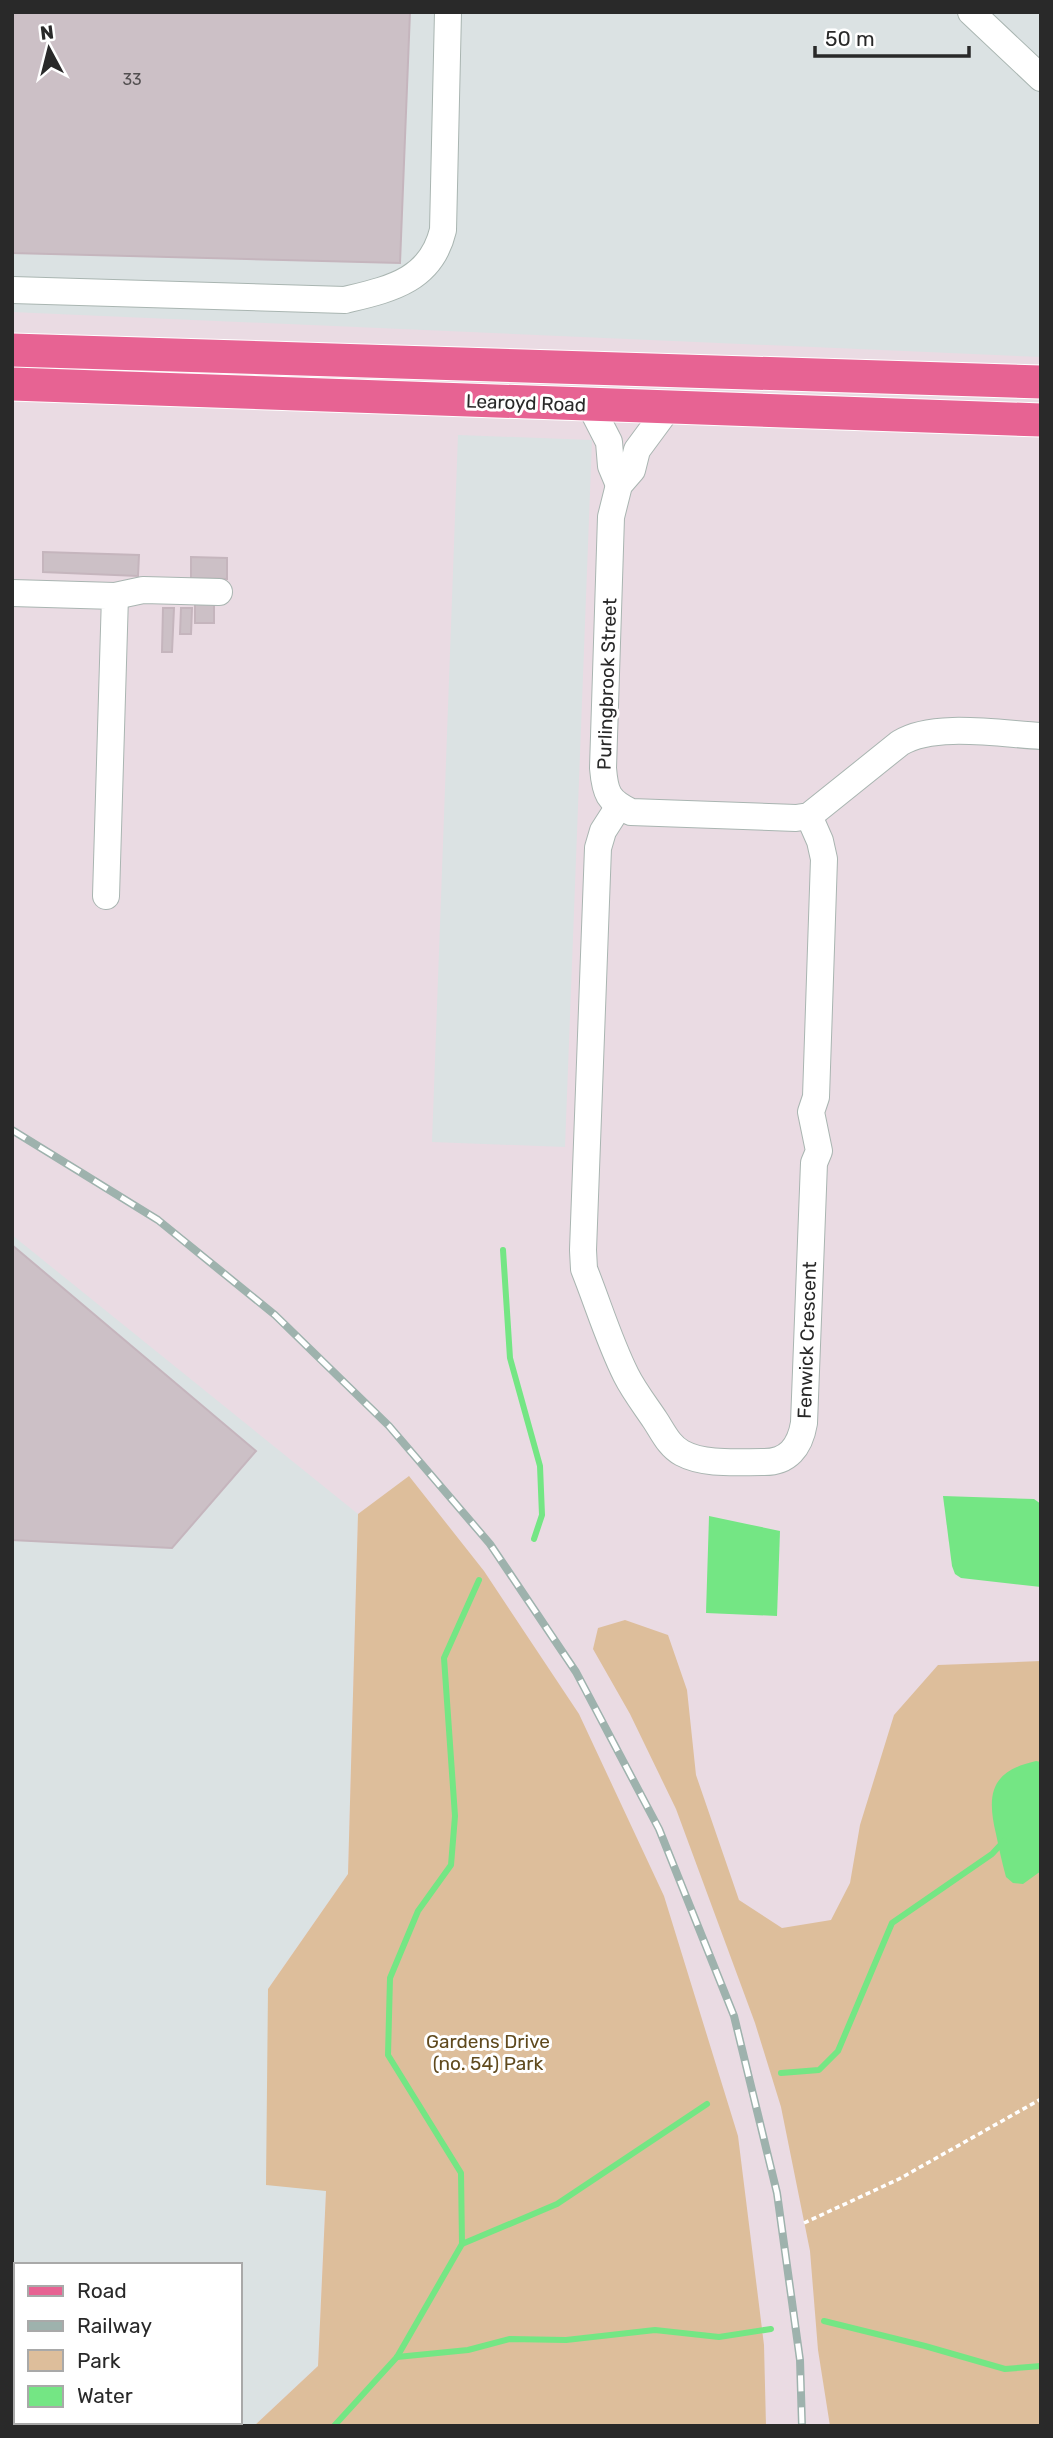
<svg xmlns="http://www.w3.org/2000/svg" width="1053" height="2438" font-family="Rubik,sans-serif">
  <rect width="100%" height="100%" fill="#eadbe3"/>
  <g fill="#dbe2e3" fill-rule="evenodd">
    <path d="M12,12H1041V357L12,312Z"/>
    <path d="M458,435L592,440L565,1147L432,1142Z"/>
    <path d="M12,1235L358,1514L348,1874L268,1989L326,2190L318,2366L254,2426H12ZM16,2265H240V2422H16Z"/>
  </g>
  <g fill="#ddbe9b">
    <path d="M409,1476L484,1571L579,1714L664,1896L738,2136L764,2345L766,2426H254L318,2366L326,2191L266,2185L268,1989L348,1874L358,1514Z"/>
    <path d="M625,1620L668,1635L687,1690L696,1775L739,1900L782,1928L831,1920L850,1883L860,1825L894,1715L938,1665L1041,1661V2426H830L818,2350L810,2251L781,2107L755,2023L676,1809L630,1714L593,1649L598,1628Z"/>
  </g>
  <g fill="#74e684">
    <path d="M943,1496L1034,1499L1041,1504V1587L961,1578L955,1574L952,1566Z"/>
    <path d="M709,1516L780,1531L777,1616L706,1613Z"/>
    <path d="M1036,1761L1041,1762V1871L1023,1884L1013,1883L1006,1877C1002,1863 999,1848 996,1834C986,1792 992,1771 1036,1761Z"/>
  </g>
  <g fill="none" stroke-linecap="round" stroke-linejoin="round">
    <g stroke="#74e684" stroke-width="6">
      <path d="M503,1250L510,1358L540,1466L542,1515L534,1539"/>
      <path d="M781,2073L819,2070L838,2051L892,1923L992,1854L1004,1841"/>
      <path d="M462,2244L461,2173L388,2055L390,1978L418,1911L451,1865L455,1816L444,1658L479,1580"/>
      <path d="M824,2321L925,2346L1005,2369L1041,2366"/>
      <path d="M397,2357L468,2350L510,2339L566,2340L655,2330L719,2337L771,2329"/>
      <path d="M334,2426L397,2357L462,2244L557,2204L707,2104"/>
    </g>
  </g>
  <g fill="#ccc0c6" stroke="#c5b5bd" stroke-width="2">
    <path d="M12,12H410L400,263L12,253Z"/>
    <path d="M43,552L139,555L138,576L43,572Z"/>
    <path d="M191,557L227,558V579L191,578Z"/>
    <rect x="195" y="604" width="19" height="19"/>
    <path d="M163,608H174L172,652H162Z"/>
    <path d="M181,608H192L191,634H180Z"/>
    <path d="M12,1245L256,1451L172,1548L12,1540Z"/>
  </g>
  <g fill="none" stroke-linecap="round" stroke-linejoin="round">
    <g stroke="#a9b5b1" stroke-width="28">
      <g id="minor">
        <path d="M971,12L1041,78"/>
        <path d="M12,290L345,300C390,289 431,281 443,230L448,12"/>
        <path d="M590,405L609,442L611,466L619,485"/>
        <path d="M668,408L637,450L632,470L619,485L611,517L603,768C605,793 608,801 631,812L796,818L809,816L900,743C933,722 1002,734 1041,736"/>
        <path d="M12,593L115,596L106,896"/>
        <path d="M115,596L143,590L219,592"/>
        <path d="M619,806L603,831L598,848L583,1250L584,1269C598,1304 609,1341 626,1375C634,1391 645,1405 655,1420C663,1432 669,1446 682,1453C704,1465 737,1462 762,1462C788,1463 800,1447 804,1423L814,1163L819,1151L811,1112L816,1097L824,859L820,841L809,816"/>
      </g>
    </g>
    <g stroke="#fff" stroke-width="35">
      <g id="major">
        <path d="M12,350L1041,382"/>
        <path d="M12,384L1041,420"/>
      </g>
    </g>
    <path stroke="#fff" stroke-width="3.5" stroke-dasharray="5 3.5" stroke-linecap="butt" d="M804,2223L899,2179L1041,2099"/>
    <use href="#minor" stroke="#fff" stroke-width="26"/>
    <use href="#major" stroke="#e76393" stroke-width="33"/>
    <g stroke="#9eb2ad" stroke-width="8">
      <path id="rail" d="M12,1130L158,1220L275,1315L389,1426L490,1544L576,1672L659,1829L734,2016L777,2193L800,2360L802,2426"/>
    </g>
    <use href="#rail" stroke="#fff" stroke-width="5" stroke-dasharray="16" stroke-linecap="butt"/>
  </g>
  <g text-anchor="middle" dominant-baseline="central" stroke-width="6" stroke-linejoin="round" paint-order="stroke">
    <g font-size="16" fill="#524f50">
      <text x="132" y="79">33</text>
    </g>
    <g font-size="19" fill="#292929" stroke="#fff">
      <text transform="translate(526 403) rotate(2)">Learoyd Road</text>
      <text transform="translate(607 684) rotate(-88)">Purlingbrook Street</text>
      <text transform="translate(807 1340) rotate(-88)">Fenwick Crescent</text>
    </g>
    <g font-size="19" fill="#604a1e" stroke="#fff">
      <text x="488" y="2041">Gardens Drive<tspan x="488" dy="22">(no. 54) Park</tspan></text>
    </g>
  </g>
  <rect width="1053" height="2438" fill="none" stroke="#292929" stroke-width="28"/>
  <rect x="14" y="2263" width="228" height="161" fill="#ffffff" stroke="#a9a9a9" stroke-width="2"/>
  <rect x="28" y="2286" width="35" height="10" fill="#e76393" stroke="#a9a9a9" stroke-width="2"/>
  <text x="77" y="2298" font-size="21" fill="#292929">Road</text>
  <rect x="28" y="2321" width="35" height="10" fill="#9eb2ad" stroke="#a9a9a9" stroke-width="2"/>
  <text x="77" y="2333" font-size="21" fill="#292929">Railway</text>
  <rect x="28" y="2350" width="35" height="21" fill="#ddbe9b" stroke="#a9a9a9" stroke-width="2"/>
  <text x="77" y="2368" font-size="21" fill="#292929">Park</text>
  <rect x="28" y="2386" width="35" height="21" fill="#74e684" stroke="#a9a9a9" stroke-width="2"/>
  <text x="77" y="2403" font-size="21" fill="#292929">Water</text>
  <g transform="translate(49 49) rotate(353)" stroke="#ffffff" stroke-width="5" paint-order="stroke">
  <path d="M0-5L12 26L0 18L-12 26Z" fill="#292929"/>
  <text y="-10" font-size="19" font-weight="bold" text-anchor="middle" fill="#292929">N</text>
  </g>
  <path d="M815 46v10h154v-10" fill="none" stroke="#292929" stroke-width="3.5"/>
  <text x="825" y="46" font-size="21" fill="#292929" stroke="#ffffff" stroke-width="5" paint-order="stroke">50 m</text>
</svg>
